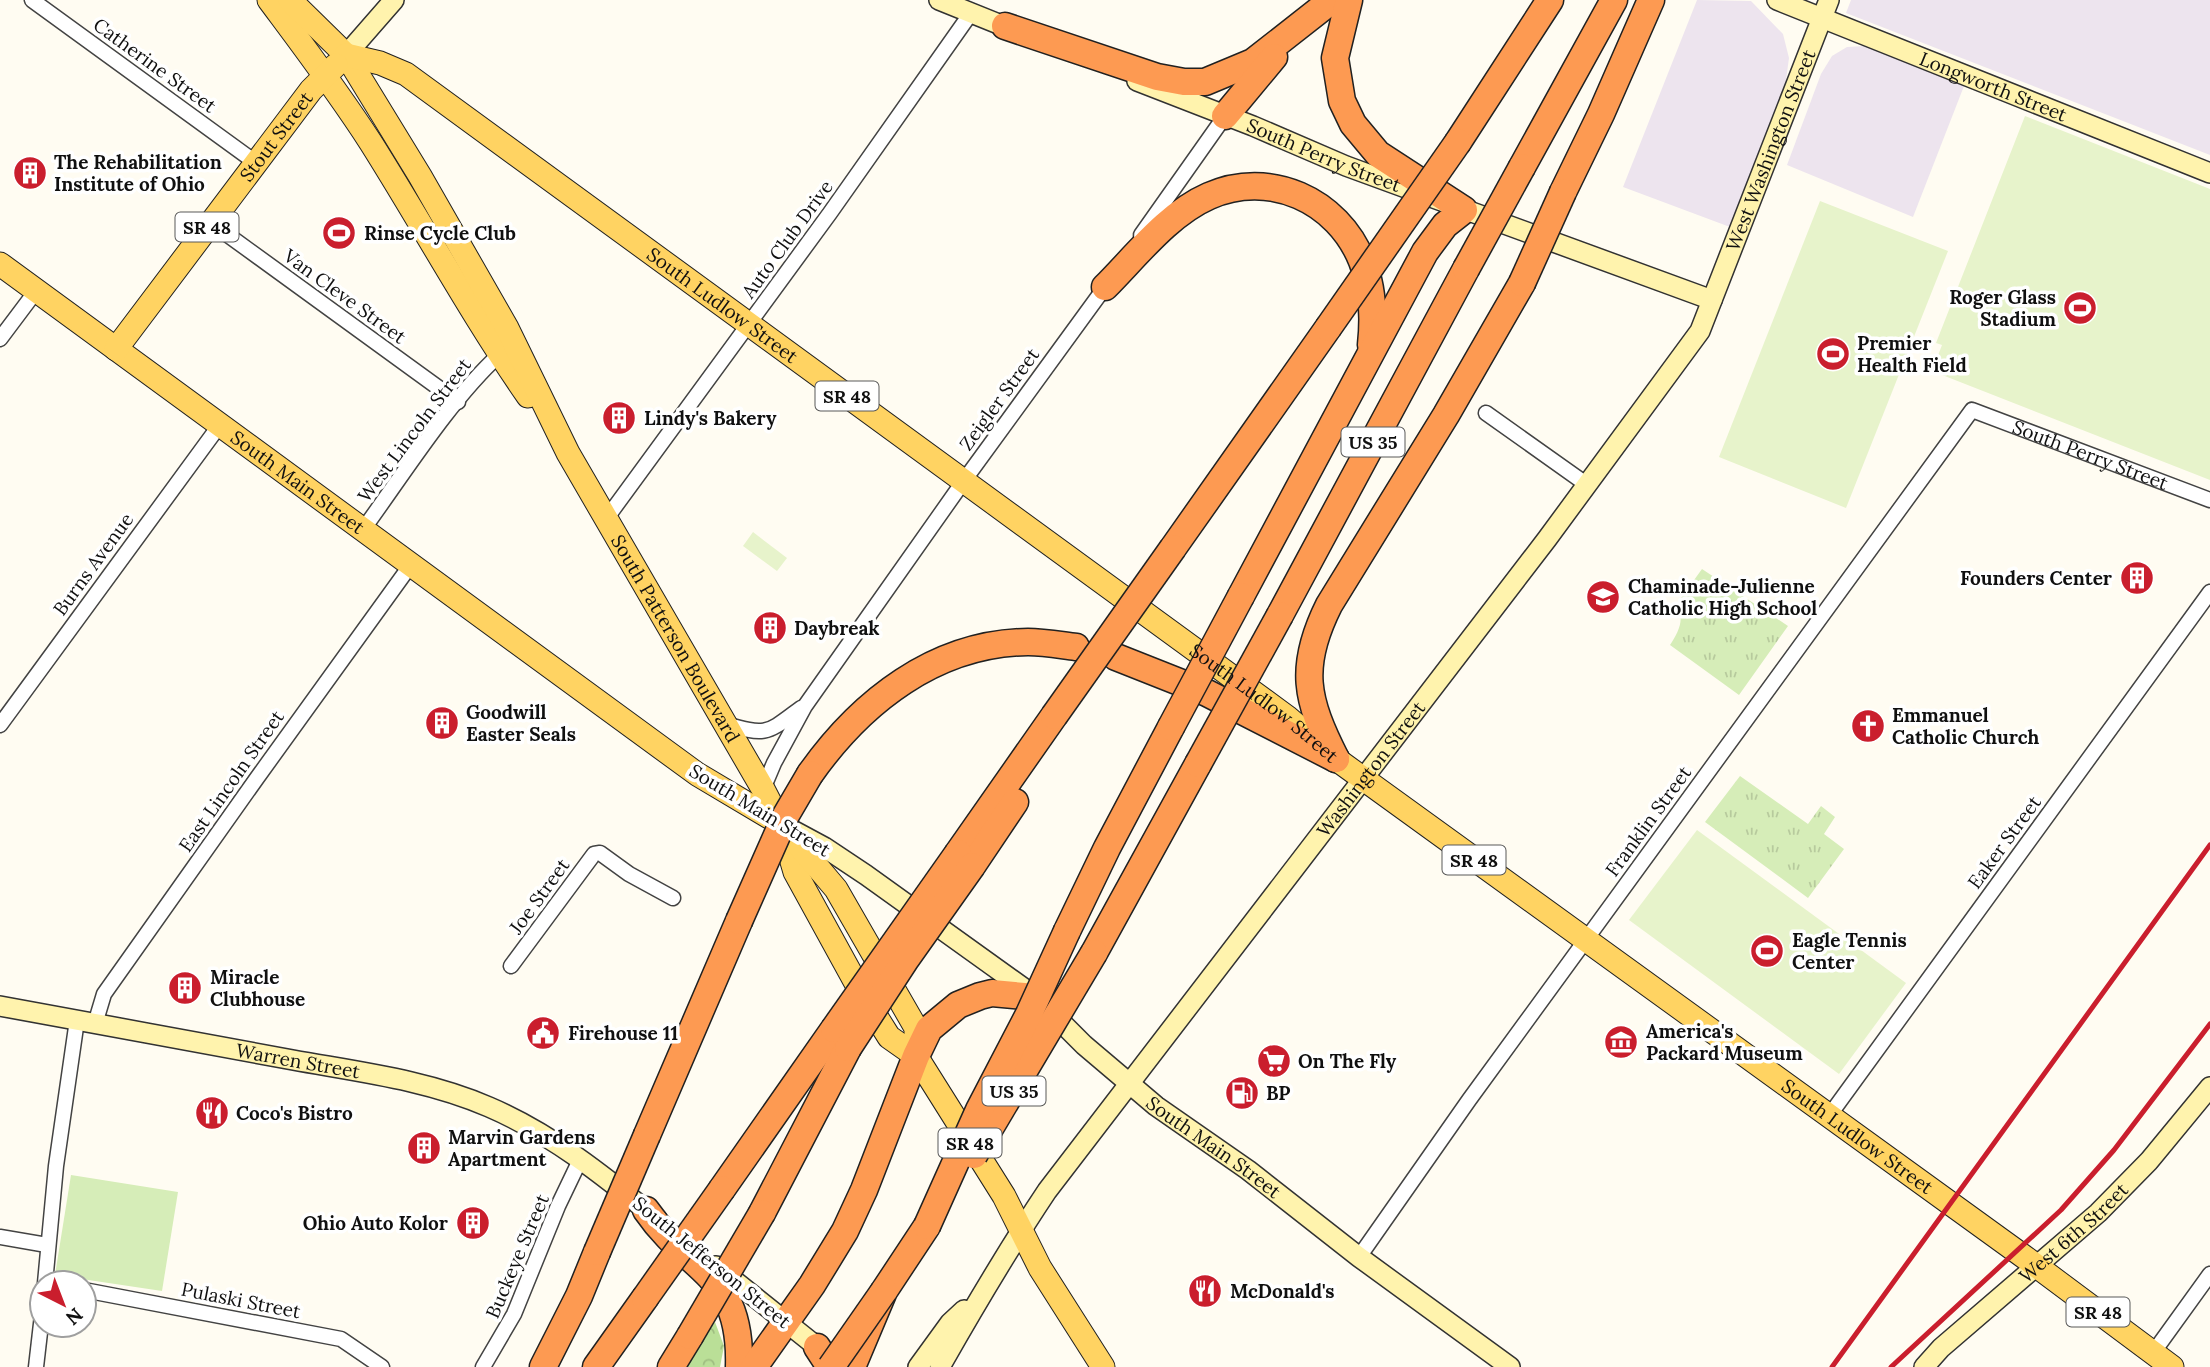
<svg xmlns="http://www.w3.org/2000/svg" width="2210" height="1367" font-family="Lora,serif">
  <defs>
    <pattern id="grass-tufts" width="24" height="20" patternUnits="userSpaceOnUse" patternTransform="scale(1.75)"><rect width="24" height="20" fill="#d6edb8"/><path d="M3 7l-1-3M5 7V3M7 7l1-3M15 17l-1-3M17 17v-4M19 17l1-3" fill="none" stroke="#b7ca9d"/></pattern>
    <pattern id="forest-crowns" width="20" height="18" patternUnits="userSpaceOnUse" patternTransform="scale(1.75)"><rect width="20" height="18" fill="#badf97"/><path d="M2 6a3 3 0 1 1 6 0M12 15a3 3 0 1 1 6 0" fill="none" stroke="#9fbe81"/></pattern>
  </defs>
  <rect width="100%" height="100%" fill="#fffcf2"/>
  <g fill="#ede4ee">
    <path d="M1697,0L1751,1L1783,34L1789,58L1785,87L1730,227L1623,187Z"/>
    <path d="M1851,0H2210V155L1846,13Z"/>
    <path d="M1865,46L1964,86L1913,217L1787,165L1821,74L1832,56L1847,47Z"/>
  </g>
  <g fill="url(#grass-tufts)">
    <path d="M1702,569L1788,626L1739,695L1670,645C1678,633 1686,618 1676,605Z"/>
    <path d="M1740,776L1808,824L1821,806L1835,817L1824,834L1844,849L1808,898L1705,822Z"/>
  </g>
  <path fill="url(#forest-crowns)" d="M715,1322L724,1346L720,1367H685Z"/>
  <path fill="#d6edb8" d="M71,1175L178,1192L162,1291L55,1275Z"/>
  <g fill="#e7f3cb">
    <path d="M2025,116L2210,189V480L1932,371L1942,345L1936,343Z"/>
    <path d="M1820,201L1948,251L1846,508L1719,457Z"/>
    <path d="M753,532L787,558L777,571L743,546Z"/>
    <path d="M1697,830L1906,983L1839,1074L1629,920Z"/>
  </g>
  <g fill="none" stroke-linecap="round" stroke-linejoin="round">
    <g stroke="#434343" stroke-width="17">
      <g id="street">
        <path d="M32,0L255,162"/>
        <path d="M210,222L458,402"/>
        <path d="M1141,235L1225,116"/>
        <path d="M0,339L36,291"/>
        <path d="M1486,413L1586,484"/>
        <path d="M606,519L830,213L971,13"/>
        <path d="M362,531C403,475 449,401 499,355"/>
        <path d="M725,724C768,736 766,734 801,708"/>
        <path d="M0,725L219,426"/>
        <path d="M763,789L774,763L805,706L963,482L1108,283"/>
        <path d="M511,966L594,854L600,853L629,874L673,898"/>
        <path d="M95,1024L104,994L257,778L410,566"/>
        <path d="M1829,1116L2210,592"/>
        <path d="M0,1237L47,1245"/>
        <path id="s1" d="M1359,1257L1469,1100L1972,410L2210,500"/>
        <path d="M45,1283L56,1166L77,1020"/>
        <path d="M84,1290L341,1339L382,1367"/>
        <path d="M2153,1353L2210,1274"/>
        <path d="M36,1367L42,1315"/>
        <path d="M483,1367L514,1314L558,1206L581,1158"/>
      </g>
    </g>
    <g stroke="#323232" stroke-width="22">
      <g id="secondary">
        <path d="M939,0L1016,31"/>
        <path id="s2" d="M1777,0L2210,173"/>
        <path d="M346,55L394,0"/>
        <path id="s3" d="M1137,81L1253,126L1346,166L1712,300"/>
        <path id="s4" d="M785,826L824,847L866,875L1036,997L1084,1045L1156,1106L1248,1170L1359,1257L1510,1367"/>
        <path id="s5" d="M0,1006C98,1024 195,1042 293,1060C359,1072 427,1080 489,1107C552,1134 604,1176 657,1219"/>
        <path d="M716,1266L826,1354"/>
        <path d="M918,1367L950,1323L964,1310"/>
        <path id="s6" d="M940,1367C974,1307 1009,1248 1047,1191L1547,539L1700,331L1829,0"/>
        <path id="s7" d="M1924,1367L1941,1348L2098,1213L2149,1161L2210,1087"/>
      </g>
    </g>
    <g stroke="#212121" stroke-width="25">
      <g id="primary">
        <path d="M269,0C304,47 339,93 371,143C424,227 471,314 528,396"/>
        <path id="s8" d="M290,0L346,55L420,176L507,328L568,453L763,789L781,824L795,872L862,994L889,1037L916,1056L1004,1196L1040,1268L1103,1367"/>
        <path id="s9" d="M346,55L380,63L406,74L1287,717L1336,759L2023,1256L2172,1367"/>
        <path id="s10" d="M0,264L697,774L781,824L836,889L916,1028V1056"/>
        <path id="s11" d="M116,349L311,90L336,65"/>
      </g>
    </g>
    <g stroke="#212121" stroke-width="29">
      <g id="highway">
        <path d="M1005,26L1157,77L1184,82H1205L1253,62L1332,0"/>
        <path d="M1225,116L1274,57"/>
        <path d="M1458,142L1550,0"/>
        <path d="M1522,167L1614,0"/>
        <path d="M1563,192L1601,114L1651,0"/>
        <path d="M1105,287C1136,256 1168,214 1209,196C1269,169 1338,200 1362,261C1373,287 1374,317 1371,345"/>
        <path d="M1173,548L1328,328"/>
        <path d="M1241,596L1425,252L1445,225L1464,210L1378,154L1353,124L1342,101L1335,58L1349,0"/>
        <path d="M1280,615L1466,269"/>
        <path d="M1116,657L1207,693L1336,759"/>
        <path d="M1336,759C1306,700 1298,667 1329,605L1446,415L1522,283"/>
        <path d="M810,774C861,702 935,643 1028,642C1044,642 1060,645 1076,647"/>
        <path d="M958,853L1054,716"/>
        <path d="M972,866L1015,802"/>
        <path d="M1067,931L1107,848L1171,727"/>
        <path d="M1094,953L1198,764"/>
        <path d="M647,1135L739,921"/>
        <path d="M722,1189L834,1029"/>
        <path d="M646,1210C690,1274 742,1272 739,1367"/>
        <path d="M762,1213L848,1048"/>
        <path d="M817,1347L830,1367"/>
        <path d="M543,1367L579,1296L597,1252"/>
        <path d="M596,1367L645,1298"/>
        <path d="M671,1367L690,1336"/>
        <path d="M754,1367L812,1285L845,1231L864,1190L916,1056L929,1029L958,1005L980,996L992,993L1036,997"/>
        <path d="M852,1367L884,1291L927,1226"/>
      </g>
    </g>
    <use href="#street" stroke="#fff" stroke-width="14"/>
    <use href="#secondary" stroke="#fff3ad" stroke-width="19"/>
    <use href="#primary" stroke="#ffd362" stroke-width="23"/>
    <use href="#highway" stroke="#fd9a52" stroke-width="26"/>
    <g stroke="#ca1e2d" stroke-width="5">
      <path d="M1832,1367L2210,845"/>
      <path d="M1891,1367L2061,1210L2114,1150L2210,1024"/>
    </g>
    <g stroke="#212121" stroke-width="29" stroke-linecap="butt">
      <g id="highway-bridge">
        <path d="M1466,269L1522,167"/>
        <path d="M1522,283L1563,192"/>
        <path d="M1328,328L1458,142"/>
        <path d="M1054,716L1173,548"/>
        <path d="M1171,727L1241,596"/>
        <path d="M1198,764L1280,615"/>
        <path d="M739,921L786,815L810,774"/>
        <path d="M834,1029L958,853"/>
        <path d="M848,1048L906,959L972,866"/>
        <path d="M974,1155L1094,953"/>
        <path d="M927,1226L979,1110L1029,1014L1067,931"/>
        <path d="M597,1252L647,1135"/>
        <path d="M645,1298L722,1189"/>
        <path d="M690,1336L762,1213"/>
        <path d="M831,1367L884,1291"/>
      </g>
    </g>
    <use href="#highway-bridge" stroke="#fd9a52" stroke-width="26"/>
  </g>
  <defs>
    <g id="building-disc" transform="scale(1.75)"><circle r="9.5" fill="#ca1e2d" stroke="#fff"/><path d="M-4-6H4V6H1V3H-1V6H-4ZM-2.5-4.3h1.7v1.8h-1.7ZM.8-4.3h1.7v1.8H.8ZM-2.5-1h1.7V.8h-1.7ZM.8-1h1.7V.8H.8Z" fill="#fff"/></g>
    <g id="stadium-disc" transform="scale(1.75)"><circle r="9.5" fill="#ca1e2d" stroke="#fff"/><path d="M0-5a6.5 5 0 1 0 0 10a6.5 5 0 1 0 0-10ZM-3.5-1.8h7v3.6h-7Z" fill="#fff"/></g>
    <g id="school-disc" transform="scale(1.75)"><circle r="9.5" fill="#ca1e2d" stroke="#fff"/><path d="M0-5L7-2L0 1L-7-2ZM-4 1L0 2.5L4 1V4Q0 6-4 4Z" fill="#fff"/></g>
    <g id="church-disc" transform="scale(1.75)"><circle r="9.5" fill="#ca1e2d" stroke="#fff"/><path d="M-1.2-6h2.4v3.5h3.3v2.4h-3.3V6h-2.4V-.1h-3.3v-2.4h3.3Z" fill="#fff"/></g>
    <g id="civic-disc" transform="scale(1.75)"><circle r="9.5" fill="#ca1e2d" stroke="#fff"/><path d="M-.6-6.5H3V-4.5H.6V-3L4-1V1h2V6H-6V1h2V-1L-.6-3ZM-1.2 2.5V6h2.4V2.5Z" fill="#fff"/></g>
    <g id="museum-disc" transform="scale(1.75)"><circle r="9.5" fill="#ca1e2d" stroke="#fff"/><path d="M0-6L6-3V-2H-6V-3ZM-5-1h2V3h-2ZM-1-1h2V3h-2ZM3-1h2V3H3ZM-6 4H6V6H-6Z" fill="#fff"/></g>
    <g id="supermarket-disc" transform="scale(1.75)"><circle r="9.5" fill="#ca1e2d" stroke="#fff"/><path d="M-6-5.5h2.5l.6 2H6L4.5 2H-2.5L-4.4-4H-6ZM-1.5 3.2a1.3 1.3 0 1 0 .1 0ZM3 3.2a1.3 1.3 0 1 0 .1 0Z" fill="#fff"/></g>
    <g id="fuel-disc" transform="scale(1.75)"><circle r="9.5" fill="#ca1e2d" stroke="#fff"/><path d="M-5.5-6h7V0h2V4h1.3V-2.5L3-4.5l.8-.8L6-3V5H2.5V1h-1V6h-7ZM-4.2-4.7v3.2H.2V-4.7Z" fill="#fff"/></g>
    <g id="restaurant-disc" transform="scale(1.75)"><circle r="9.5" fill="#ca1e2d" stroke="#fff"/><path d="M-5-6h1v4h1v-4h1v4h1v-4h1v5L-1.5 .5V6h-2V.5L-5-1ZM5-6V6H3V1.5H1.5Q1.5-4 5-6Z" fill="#fff"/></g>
  </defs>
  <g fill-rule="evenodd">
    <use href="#building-disc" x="30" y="173"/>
    <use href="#stadium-disc" x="339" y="233"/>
    <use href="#stadium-disc" x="2080" y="308"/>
    <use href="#stadium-disc" x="1833" y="354"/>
    <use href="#building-disc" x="619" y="418"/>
    <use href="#building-disc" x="2137" y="578"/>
    <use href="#school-disc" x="1603" y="597"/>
    <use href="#building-disc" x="770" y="628"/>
    <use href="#building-disc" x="442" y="723"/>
    <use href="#church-disc" x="1868" y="726"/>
    <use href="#stadium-disc" x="1767" y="951"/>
    <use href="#building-disc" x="185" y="988"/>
    <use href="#civic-disc" x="543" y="1033"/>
    <use href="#museum-disc" x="1621" y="1042"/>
    <use href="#supermarket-disc" x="1274" y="1061"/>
    <use href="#fuel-disc" x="1242" y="1093"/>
    <use href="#restaurant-disc" x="212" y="1113"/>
    <use href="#building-disc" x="424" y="1148"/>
    <use href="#building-disc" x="473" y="1223"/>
    <use href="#restaurant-disc" x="1205" y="1291"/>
  </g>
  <g text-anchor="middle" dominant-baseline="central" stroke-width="7" stroke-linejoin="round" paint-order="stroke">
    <g fill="#fff" stroke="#585858" stroke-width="2">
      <rect x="175.5" y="212.5" width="63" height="29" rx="5"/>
      <rect x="815.5" y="381.5" width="63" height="29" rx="5"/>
      <rect x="1341.5" y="427.5" width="63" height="29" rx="5"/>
      <rect x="1442.5" y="845.5" width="63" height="29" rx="5"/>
      <rect x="982.5" y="1076.5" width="63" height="29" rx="5"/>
      <rect x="938.5" y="1128.5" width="63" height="29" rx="5"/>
      <rect x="2066.5" y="1297.5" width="63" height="29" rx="5"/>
    </g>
    <g font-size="18" font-weight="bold" fill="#101010">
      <text x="207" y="227">SR 48</text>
      <text x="847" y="396">SR 48</text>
      <text x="1373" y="442">US 35</text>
      <text x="1474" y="860">SR 48</text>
      <text x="1014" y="1091">US 35</text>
      <text x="970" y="1143">SR 48</text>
      <text x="2098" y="1312">SR 48</text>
    </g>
    <g font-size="19" fill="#101010" stroke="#fff">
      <text transform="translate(155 65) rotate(36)">Catherine Street</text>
      <text stroke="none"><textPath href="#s2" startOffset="233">Longworth Street</textPath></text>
      <text stroke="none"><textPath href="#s11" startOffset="266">Stout Street</textPath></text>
      <text stroke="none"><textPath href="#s6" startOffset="1480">West Washington Street</textPath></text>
      <text stroke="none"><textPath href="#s3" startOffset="201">South Perry Street</textPath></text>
      <text transform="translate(787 239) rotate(-54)">Auto Club Drive</text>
      <text transform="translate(345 296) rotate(36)">Van Cleve Street</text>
      <text stroke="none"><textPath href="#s9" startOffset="455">South Ludlow Street</textPath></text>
      <text transform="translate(999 399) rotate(-54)">Zeigler Street</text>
      <text transform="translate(414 430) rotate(-53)">West Lincoln Street</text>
      <text stroke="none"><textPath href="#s1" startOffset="1172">South Perry Street</textPath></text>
      <text stroke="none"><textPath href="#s10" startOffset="369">South Main Street</textPath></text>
      <text transform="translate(93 564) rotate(-54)">Burns Avenue</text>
      <text stroke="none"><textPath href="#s8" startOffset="749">South Patterson Boulevard</textPath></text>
      <text stroke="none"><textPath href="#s9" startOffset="1127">South Ludlow Street</textPath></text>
      <text stroke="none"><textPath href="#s6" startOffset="738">Washington Street</textPath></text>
      <text transform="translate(231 781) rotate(-55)">East Lincoln Street</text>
      <text transform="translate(760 810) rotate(31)">South Main Street</text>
      <text transform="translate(1648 821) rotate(-54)">Franklin Street</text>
      <text transform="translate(2004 842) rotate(-54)">Eaker Street</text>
      <text transform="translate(539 896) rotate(-54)">Joe Street</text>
      <text stroke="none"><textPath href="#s5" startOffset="303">Warren Street</textPath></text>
      <text stroke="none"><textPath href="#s9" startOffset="1862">South Ludlow Street</textPath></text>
      <text stroke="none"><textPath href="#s4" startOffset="537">South Main Street</textPath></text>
      <text stroke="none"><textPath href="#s7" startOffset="201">West 6th Street</textPath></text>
      <text transform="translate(517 1256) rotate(-67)">Buckeye Street</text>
      <text transform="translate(712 1262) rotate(39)">South Jefferson Street</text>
      <text transform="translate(241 1300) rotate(11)">Pulaski Street</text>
    </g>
    <g font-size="19" font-weight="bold" fill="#101010" stroke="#fff" text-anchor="start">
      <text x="54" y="162">The Rehabilitation<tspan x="54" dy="22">Institute of Ohio</tspan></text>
      <text x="364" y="233">Rinse Cycle Club</text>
      <text x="2056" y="297" text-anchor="end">Roger Glass<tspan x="2056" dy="22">Stadium</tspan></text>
      <text x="1857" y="343">Premier<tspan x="1857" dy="22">Health Field</tspan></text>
      <text x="644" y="418">Lindy's Bakery</text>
      <text x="2112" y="578" text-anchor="end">Founders Center</text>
      <text x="1628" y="586">Chaminade-Julienne<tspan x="1628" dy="22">Catholic High School</tspan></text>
      <text x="794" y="628">Daybreak</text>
      <text x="466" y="712">Goodwill<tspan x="466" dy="22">Easter Seals</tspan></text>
      <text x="1892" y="715">Emmanuel<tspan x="1892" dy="22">Catholic Church</tspan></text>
      <text x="1792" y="940">Eagle Tennis<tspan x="1792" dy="22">Center</tspan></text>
      <text x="210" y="977">Miracle<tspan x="210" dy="22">Clubhouse</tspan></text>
      <text x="1646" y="1031">America's<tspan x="1646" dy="22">Packard Museum</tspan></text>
      <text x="568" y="1033">Firehouse 11</text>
      <text x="1298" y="1061">On The Fly</text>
      <text x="1266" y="1093">BP</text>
      <text x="236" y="1113">Coco's Bistro</text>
      <text x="448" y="1137">Marvin Gardens<tspan x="448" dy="22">Apartment</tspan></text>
      <text x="448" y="1223" text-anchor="end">Ohio Auto Kolor</text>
      <text x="1230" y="1291">McDonald's</text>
    </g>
  </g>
  <g transform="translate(63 1304) rotate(138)"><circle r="33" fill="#ffffff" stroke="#9f9f9f" stroke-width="2"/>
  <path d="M0-5L12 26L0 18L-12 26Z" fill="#ca1e2d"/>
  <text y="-10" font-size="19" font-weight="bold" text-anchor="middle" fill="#101010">N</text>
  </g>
</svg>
